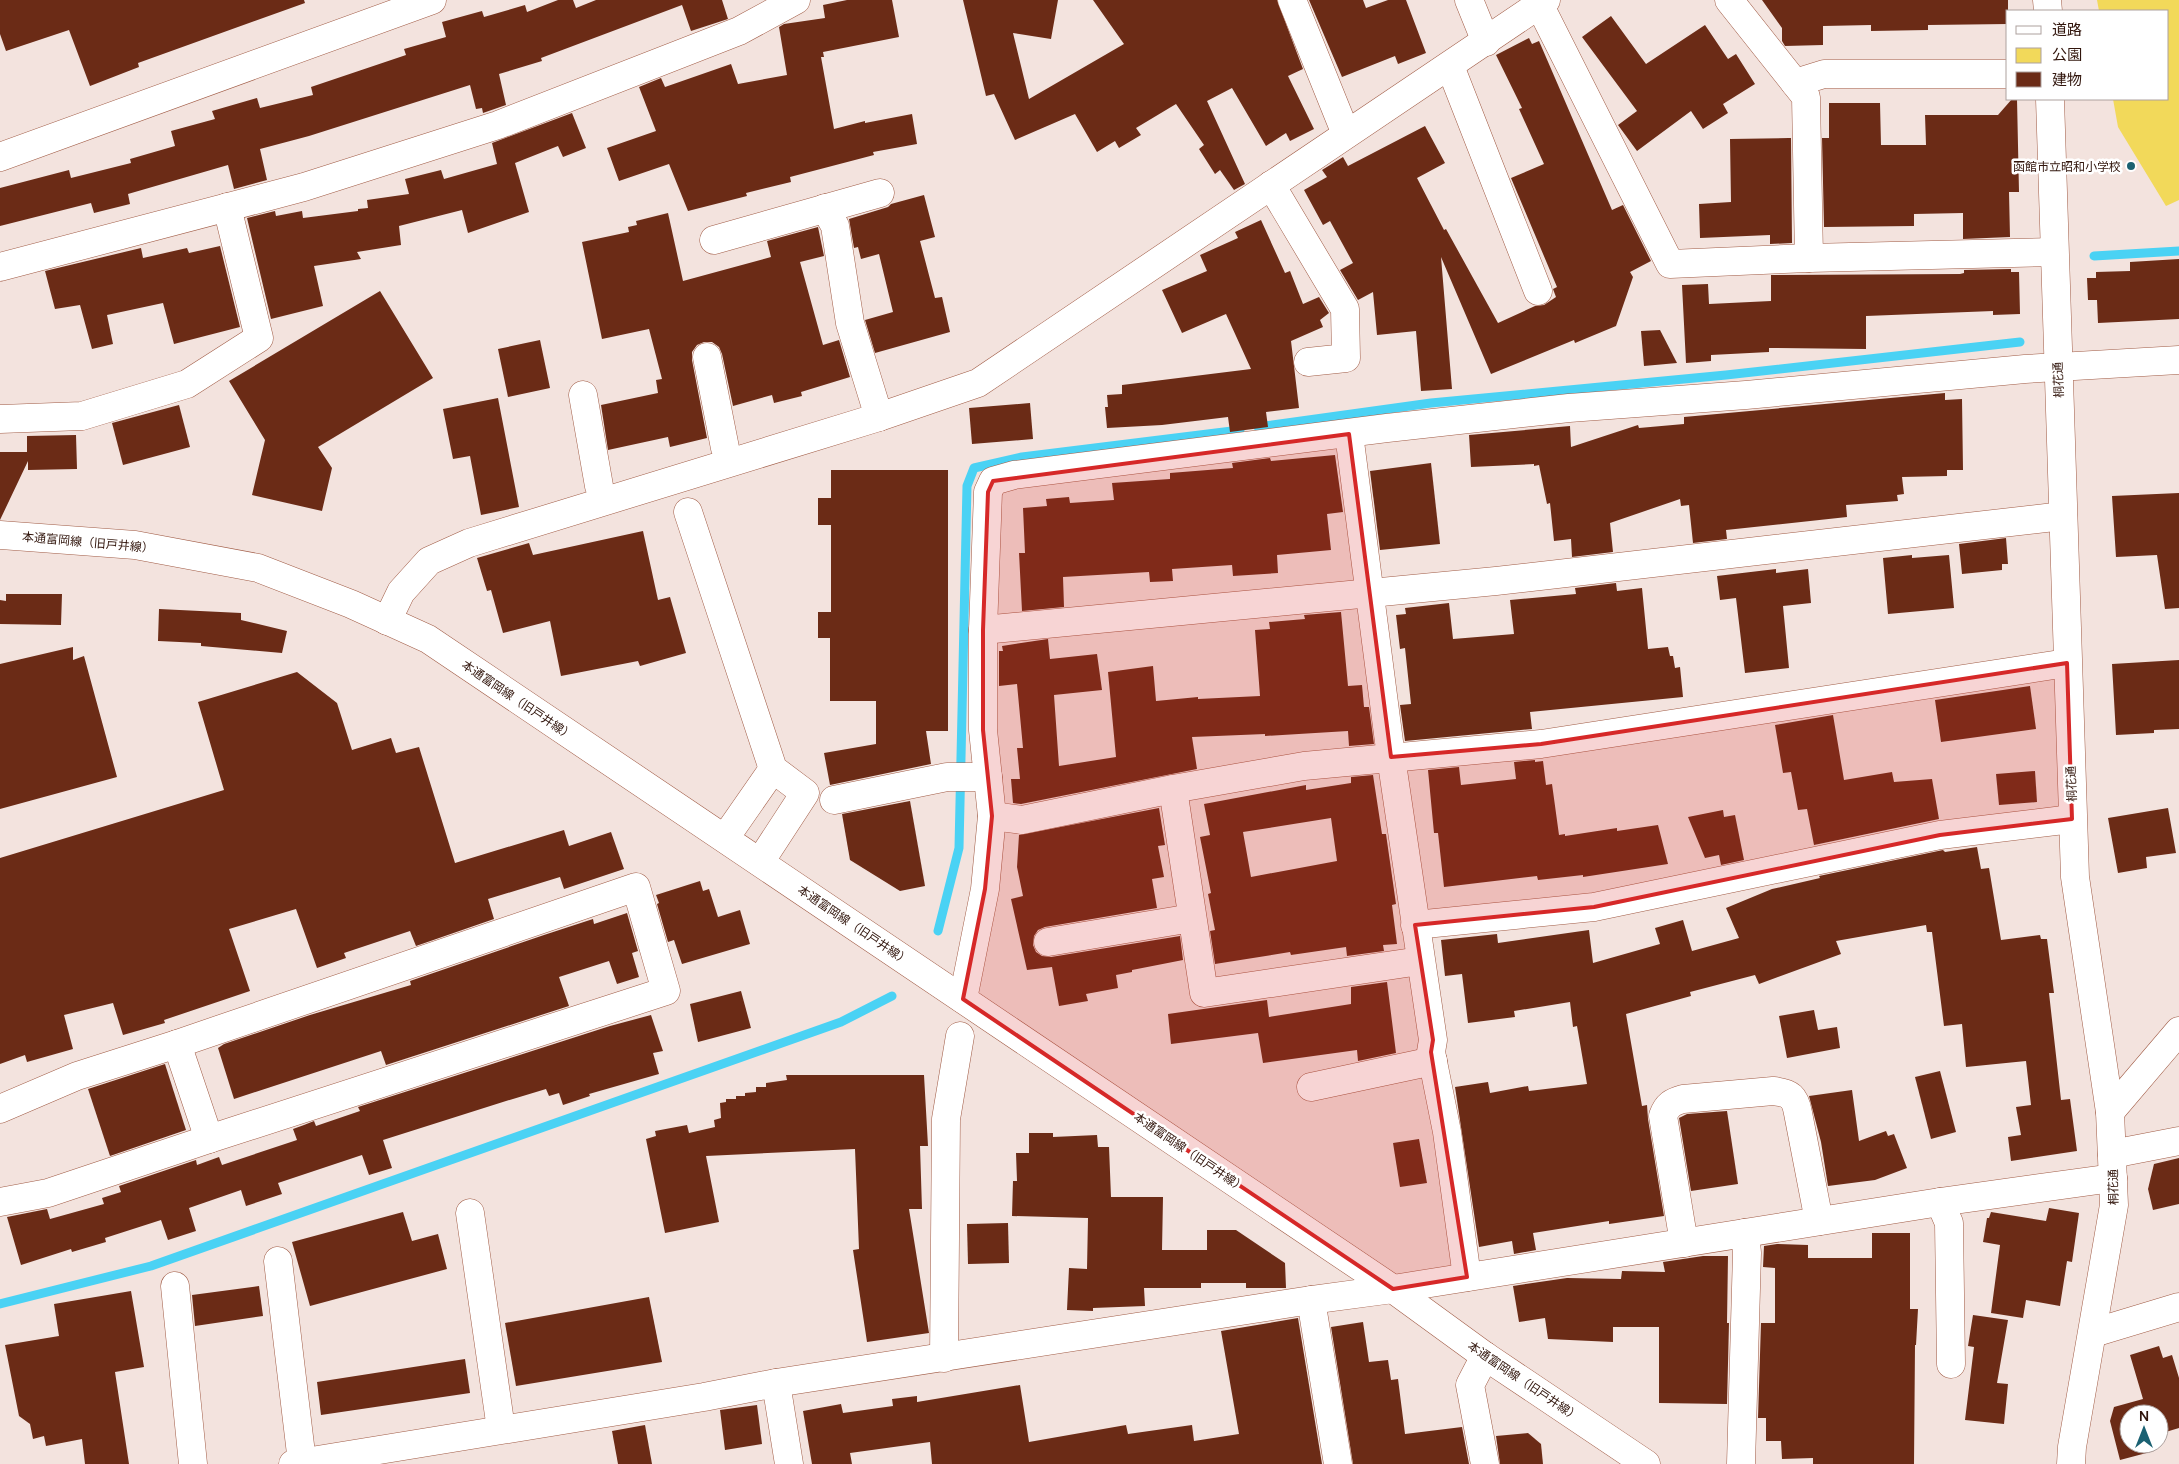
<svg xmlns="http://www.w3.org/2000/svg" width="2179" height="1464" font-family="Manrope,'Noto Sans JP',sans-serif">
  <rect width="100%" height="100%" fill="#f3e3de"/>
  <path fill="#f2d95a" d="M2097,0H2179V200L2166,206L2118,127L2113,99H2168V11H2099Z"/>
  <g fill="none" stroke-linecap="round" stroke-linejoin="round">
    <g stroke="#4ad2f4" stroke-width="9">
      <path d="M2094,256L2179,251"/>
      <path d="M1258,427L1431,403L1726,375L2020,342"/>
      <path d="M938,931L959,848L967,486L974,468L1022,457L1240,430"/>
      <path d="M0,1304L151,1266L841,1022L892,996"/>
    </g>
  </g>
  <g fill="#6b2b16" fill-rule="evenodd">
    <path d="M0,0H304L305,3L138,63L139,67L90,86L69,30L6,51L0,34Z"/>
    <path d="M558,0H573L576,8L596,0H722L728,19L691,31L682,5L541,58L542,61L499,74L506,105L483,113L482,108L476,109L470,85L309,136L260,149L267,180L234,189L228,165L128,194L130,204L94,213L91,203L0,226V188L69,170L71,178L131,163L130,159L175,146L171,131L215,119L212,111L257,98L260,108L313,95L311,87L406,55L404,49L446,37L442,22L482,11L484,17L525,5L527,12Z"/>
    <path d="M847,0H892L899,37L823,52L824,57H821L834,129L865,121V123L912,114L917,144L873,152L874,155L790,177L791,182L746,193L747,196L688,211L669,164L619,181L607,148L656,131L639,87L661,78L665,87L731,64L738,84L787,75L779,27L784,24L825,18L823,5Z"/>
    <path d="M963,0H1058L1051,39L1013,33L1029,99L1124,44L1093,0H1277L1303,69L1288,76L1314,129L1290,141L1286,133L1266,146L1232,88L1207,101L1245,184L1234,190L1220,170L1215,174L1199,149L1204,145L1176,104L1136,128L1141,135L1119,148L1115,141L1097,152L1075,114L1015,140L994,94L986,96Z"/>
    <path d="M1309,0H1363L1366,8L1388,0H1406L1426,53L1398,64L1395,56L1342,77Z"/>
    <path d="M1762,0H2008V24L1928,25V30L1871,31V25L1823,26V45L1785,46L1782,41V28Z"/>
    <path d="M1611,16L1646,64L1705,25L1728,59L1736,54L1755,84L1723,104L1728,113L1703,129L1691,111L1637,151L1618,125L1637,111L1582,37Z"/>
    <path d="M1529,38L1532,44L1539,41L1612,210L1623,205L1651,261L1630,272L1633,277L1616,326L1575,343L1574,340L1491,374L1441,257L1452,389L1421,391L1416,331L1377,335L1373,292L1358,300L1340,270L1353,263L1330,221L1323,225L1304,190L1327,177L1322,170L1343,157L1348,166L1425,126L1445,163L1417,178L1444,230L1446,229L1498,323L1535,306L1544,305L1556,297L1553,289L1557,287L1511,178L1544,164L1519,109L1522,108L1496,55Z"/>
    <path d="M2012,99H2017L2019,192H2009L2010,237L1963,239V213L1914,214V226L1824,227L1822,138H1829V103H1880L1881,145H1926L1925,115H1998Z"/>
    <path d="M572,113L586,148L563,157L558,146L515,163L529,212L468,233L462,210L399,226L401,245L357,252L361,259L314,266L323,306L271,319L247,218L275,211L276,216L302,211L303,218L358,211V209L368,208L367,200L409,194L405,179L441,170L444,179L497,164L492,143Z"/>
    <path d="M1789,138H1791L1792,243L1770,244V235L1700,238L1699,204L1731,202L1730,139Z"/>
    <path d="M924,195L935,237L920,241L935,298L942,297L950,332L875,353L865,320L893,312L879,254L861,259L858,247L854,248L849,219L888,207L891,204Z"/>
    <path d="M668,213L683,281L771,257L767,241L818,227L824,256L800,262L823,345L839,340L850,377L801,392L802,396L774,403L772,395L733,406L722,354L719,347L712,342H704L697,345L692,352V360L707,438L670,447L668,437L608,450L601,405L658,393L656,380L662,379L649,329L602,339L582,242L629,232L628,227L637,225L636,221Z"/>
    <path d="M1261,220L1285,273L1290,271L1303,304L1319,297L1329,313L1320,320L1323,327L1291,341L1299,408L1266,412L1268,427L1230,432L1228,417L1162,425L1107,428L1105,407H1108L1107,395L1122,394V385L1251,369L1226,314L1182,333L1162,290L1207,271L1200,255L1238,238L1235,232Z"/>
    <path d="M220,246L240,327L174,344L163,303L107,315L113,344L92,349L80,305L55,309L45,271L141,248L143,258L187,248L189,253Z"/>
    <path d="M2179,259V319L2098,323L2097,300H2088L2087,278H2096V272L2130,271V262Z"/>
    <path d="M2011,269V272H2019L2020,314L1993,315V311L1866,316V349L1769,348V352L1711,355V361L1686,363L1682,285L1708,284L1709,304L1771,301V275L1960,274L1964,273V270Z"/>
    <path d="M380,291L433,378L318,447L332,468L322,511L252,495L265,440L229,381Z"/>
    <path d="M1660,330L1677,363L1644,366L1641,331Z"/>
    <path d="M540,340L550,388L508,397L498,349Z"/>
    <path d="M1945,393V400L1962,399L1963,470H1947V476L1902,477L1904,494L1897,495L1898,501L1846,505L1847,517L1726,530L1727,539L1693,543L1689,505L1681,506L1680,499L1610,523L1613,552L1572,557L1571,539L1554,541L1550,503L1547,504L1539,465L1534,466V464L1471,467L1469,435L1570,426L1571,447L1638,425L1639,428L1684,424V417Z"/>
    <path d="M498,398L519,507L481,515L470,456L453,459L443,409Z"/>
    <path d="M1030,403L1033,439L972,444L969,408Z"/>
    <path d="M179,405L190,447L123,465L112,423Z"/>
    <path d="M76,435L77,469L28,470V461L0,520V452H27V436Z"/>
    <path d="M1335,455L1343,512L1327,514L1331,550L1277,555L1278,573L1233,576L1232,565L1172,569L1173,581L1150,582L1149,572L1063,577L1064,607L1022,611L1019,553H1025L1023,508L1047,506L1046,499L1069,497L1070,503L1114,500L1112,483L1170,479V473L1233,468L1232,463L1270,458L1271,461Z"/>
    <path d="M1431,463L1440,544L1380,550L1370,471Z"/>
    <path d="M831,470H948V731H926L931,764L830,785L824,753L876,744V701H830V638H818V612H831V525H818V498H831Z"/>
    <path d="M2179,493V608L2165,609L2157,555L2116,557L2112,496Z"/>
    <path d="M643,531L658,600L670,597L686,653L640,666L638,661L561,676L550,621L503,633L491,590L487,591L477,558L529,543L533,555Z"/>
    <path d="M2006,538L2008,564H2002V570L1962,574L1959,544Z"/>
    <path d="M1912,555V558L1949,555L1954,608L1888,614L1883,558Z"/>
    <path d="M1776,569V573L1808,569L1811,603L1783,606L1789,668L1745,673L1736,598L1720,600L1717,576Z"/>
    <path d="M1616,583L1617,591L1642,588L1648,649L1668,647L1670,656H1673L1675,668L1680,667L1683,697L1530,712L1532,729L1405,741L1400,705L1411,704L1405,648L1400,649L1396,615L1406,614L1405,608L1449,603L1453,639L1514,634L1510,600L1576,594L1575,588Z"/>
    <path d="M6,594H62L61,625L0,624V600L6,601Z"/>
    <path d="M159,609L241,613V620L287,631L282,653L201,646V643L158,641Z"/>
    <path d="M1341,612L1348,686L1362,685L1364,707H1369L1374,744L1349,746L1348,731L1265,736V734L1192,737L1197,769L1021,804L1013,803L1011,779H1020L1017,748H1023L1017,684L999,686V651H1003L1002,646L1048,639L1050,659L1097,654L1102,690L1054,695L1059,766L1116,757L1108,672L1153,666L1156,701L1198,697V699L1260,696L1255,630L1270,629L1269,622L1305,619L1304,615Z"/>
    <path d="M73,647V660L84,656L117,777L0,809V664Z"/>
    <path d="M2179,660V729L2154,730V733L2116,735L2112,664Z"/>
    <path d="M297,672L337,703L352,750L391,738L396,753L419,747L455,863L564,830L569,846L611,832L624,869L564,889L560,877L488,899L494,919L416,946L410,931L344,953L346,958L317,968L296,909L229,929L250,991L164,1020L165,1023L123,1035L113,1003L64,1015L73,1049L27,1062L25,1055L0,1064V858L224,790L198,702Z"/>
    <path d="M2030,686L2036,729L1941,742L1935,700Z"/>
    <path d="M1833,715L1844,780L1892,772L1894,782L1932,779L1939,819L1814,845L1807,809L1798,810L1791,772L1783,773L1775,725Z"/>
    <path d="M1535,760V762L1543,761L1546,785L1552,784L1559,835L1565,834V836L1617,828V831L1658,825L1668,864L1583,877V875L1538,880L1537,876L1444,887L1438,833H1434L1428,770L1459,767L1461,785L1516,779L1514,762Z"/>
    <path d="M2035,771L2037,802L1999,805L1996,774Z"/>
    <path d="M1373,775L1382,834H1386L1396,904L1392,905L1397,944L1383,945L1384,951L1347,956L1346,947L1291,955L1290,952L1215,964L1210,931L1215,930L1208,894L1211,893L1200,837L1210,835L1204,804L1306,785V790L1351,783V777ZM1331,818L1337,861L1251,877L1243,832Z"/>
    <path d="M910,801L925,886L900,891L850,860L842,814Z"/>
    <path d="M1159,808L1165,845L1158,846L1164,877L1152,879L1157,908L1045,927L1038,930L1034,936L1033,945L1036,952L1042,956L1051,957L1180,936L1183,960L1132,970V972L1116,975L1118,988L1086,994L1088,1001L1059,1006L1052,967L1027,970L1011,899L1023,896L1017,867L1019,835Z"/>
    <path d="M2168,808L2176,853L2146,857L2147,868L2118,873L2108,818Z"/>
    <path d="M1723,810L1724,817L1735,815L1744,860L1721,865L1719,855L1705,858L1688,817Z"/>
    <path d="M1977,847L1981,869L1989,868L2001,940L2040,935L2041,939H2047L2054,993H2049L2061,1100L2070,1099L2077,1151L2011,1161L2008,1137L2021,1135L2016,1107L2031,1105L2026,1061L1966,1067L1962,1024L1944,1026L1932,932H1927L1926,925L1836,941L1841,954L1759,984L1755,975L1690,992L1691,996L1626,1014L1642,1106L1647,1105L1648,1119L1664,1216L1609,1224V1221L1533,1233L1536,1250L1514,1254L1512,1241L1479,1247L1455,1087L1488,1082L1490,1093L1528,1086L1529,1091L1587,1084L1577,1026L1573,1027L1570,1002L1514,1011L1515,1017L1468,1023L1462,974L1445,976L1441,940L1497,934L1498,943L1589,930L1593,963L1660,944L1655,928L1683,920L1692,951L1739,938L1726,908L1772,889L1820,878L1819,876L1943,850L1945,852Z"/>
    <path d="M700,881L703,891L709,889L718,917L740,910L750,944L682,964L674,940L668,942L657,904L659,903L656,895Z"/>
    <path d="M627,913L638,951L632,953L639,977L617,984L609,961L559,977L569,1006L386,1065L381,1051L234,1099L218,1048L224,1044L310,1015L411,985L410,981L544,935L593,919L594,924Z"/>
    <path d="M1387,982L1396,1053L1358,1061L1357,1050L1263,1063L1258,1033L1171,1044L1168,1014L1267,1000L1269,1017L1351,1004V987Z"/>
    <path d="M741,991L751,1028L698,1042L690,1004Z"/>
    <path d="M1814,1010L1818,1030L1837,1027L1840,1048L1787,1058L1779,1016Z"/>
    <path d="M651,1015L663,1051L653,1053L659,1074L589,1094L590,1096L563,1105L559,1093L549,1096L546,1089L506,1101L383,1140L392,1168L369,1175L362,1155L278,1183L282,1194L246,1206L241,1190L189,1208L196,1231L168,1240L161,1220L105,1238L106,1242L72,1252L71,1249L21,1265L7,1217L47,1209L50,1219L104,1204L102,1198L121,1192L119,1186L196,1160L197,1165L219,1157L222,1165L297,1140L293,1129L304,1125L314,1121L316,1126L360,1111L358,1107L610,1026Z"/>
    <path d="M165,1064L186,1130L110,1156L88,1089Z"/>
    <path d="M1940,1071L1956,1132L1931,1139L1915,1077Z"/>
    <path d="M786,1075H924L928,1146H920L922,1209H909L929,1333L867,1342L853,1250L859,1249L855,1149L706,1156L719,1222L665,1233L646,1139L656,1136L655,1131L687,1125L689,1133L715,1127L714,1120L721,1118L720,1103L726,1102V1099H736V1096H745V1093L756,1092V1087H766V1083L787,1080Z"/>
    <path d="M1852,1090L1859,1141L1886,1131L1888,1136L1894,1134L1907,1168L1875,1180L1828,1186L1821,1142L1809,1096Z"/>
    <path d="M1727,1111L1738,1184L1691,1191L1679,1118L1687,1114Z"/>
    <path d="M1029,1133H1053V1137L1097,1135L1098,1147H1109L1111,1197H1163L1162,1250H1207V1230H1236L1285,1263L1286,1288H1246V1283H1201V1288H1144L1145,1306L1093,1308V1311L1067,1310L1069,1268L1087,1269L1088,1218L1012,1216L1013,1181H1017L1016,1153H1029Z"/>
    <path d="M1419,1139L1427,1183L1400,1187L1393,1143Z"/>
    <path d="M2179,1158V1204L2153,1210L2148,1189L2154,1164Z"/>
    <path d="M2049,1208L2079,1213L2072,1262L2067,1261L2060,1306L2026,1300L2023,1318L1991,1313L2000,1245L1983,1242L1987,1218H1989L1991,1212L2046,1221Z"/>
    <path d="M403,1212L412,1241L438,1234L447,1269L310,1306L292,1242Z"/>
    <path d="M1008,1223L1009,1263L968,1264L967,1224Z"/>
    <path d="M1872,1233H1910V1309H1918L1916,1345H1915L1914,1464H1813V1458L1782,1459L1781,1441H1766V1418H1758L1761,1323H1775V1268L1763,1267L1764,1246L1777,1244L1808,1245V1258H1872Z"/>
    <path d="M1703,1256H1728L1727,1323H1729L1727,1404L1659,1403V1327H1613V1342L1548,1339L1545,1318L1519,1322L1513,1286L1567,1278L1621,1279L1622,1271L1665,1272L1663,1262Z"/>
    <path d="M259,1286L263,1316L195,1326L192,1295Z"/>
    <path d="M131,1291L144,1367L115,1372L129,1464H85L82,1439L46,1446L44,1436L33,1439L30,1424L19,1416L5,1345L59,1336L54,1304Z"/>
    <path d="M649,1297L662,1362L516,1386L505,1323Z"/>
    <path d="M1973,1315L2008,1320L1997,1383L2008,1384L2004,1424L1965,1420L1974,1347L1968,1346Z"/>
    <path d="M1298,1318L1322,1464H932L930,1442L850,1453L852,1464H812L803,1411L841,1404L843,1413L893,1406L892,1399L917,1396V1402L1020,1385L1029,1442L1126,1425L1128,1434L1192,1425L1194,1441L1239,1434L1221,1331Z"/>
    <path d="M1363,1322L1369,1362L1388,1360L1391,1380L1398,1379L1405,1434L1462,1427L1469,1464H1353L1331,1327Z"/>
    <path d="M2159,1346L2163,1358L2172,1355L2179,1378V1428L2159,1434V1414H2129V1444H2152L2154,1451L2120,1460L2110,1421L2114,1407L2143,1399L2130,1355Z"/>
    <path d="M465,1359L470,1393L321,1415L317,1382Z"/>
    <path d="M757,1405L762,1444L725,1450L720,1410Z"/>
    <path d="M645,1425L652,1464H618L612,1431Z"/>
    <path d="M1528,1433L1541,1444L1543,1464H1500L1496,1436Z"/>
  </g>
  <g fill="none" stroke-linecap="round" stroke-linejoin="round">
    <g stroke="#a15c46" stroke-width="29">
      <g id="minor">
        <path d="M1292,0L1346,134"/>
        <path d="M1469,0L1486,42"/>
        <path d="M1729,0L1806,97L1809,258"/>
        <path d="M2047,0L2048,11"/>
        <path d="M1539,4L1670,264L1809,258L2054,252"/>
        <path d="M1450,66L1538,291"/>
        <path d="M1795,83L1824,74H2008"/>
        <path d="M2050,99L2075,877L2110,1112L2114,1205L2072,1447L2071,1464"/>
        <path d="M0,157L432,0"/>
        <path d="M1271,185L1345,309L1346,358L1308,362"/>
        <path d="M825,208L835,226L850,323L879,417"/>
        <path d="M714,240L880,193"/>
        <path d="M0,267L304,187L498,125L739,31L796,0"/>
        <path d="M707,357L725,448"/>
        <path d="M583,395L599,486"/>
        <path d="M0,419L82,416L187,384L259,338L227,207"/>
        <path d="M1349,434L1391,757L1433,1040L1431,1052L1447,1132L1467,1277"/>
        <path d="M688,512L773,769L805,793L760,862"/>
        <path d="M0,535L135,545L258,568L351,604L428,639L1393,1289L1485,1356L1646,1464"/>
        <path d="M387,621L401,592L429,561L469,543L879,417L978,383L1546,0"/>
        <path d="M983,630L1496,581L2063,516"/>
        <path d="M1173,789L1204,993L1420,961"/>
        <path d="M834,800L947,777H988"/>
        <path d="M992,816L1022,820L1173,789L1304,766L1541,744L2067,663"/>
        <path d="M725,838L773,769"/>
        <path d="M1415,925L1594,907L1940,835L2072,819"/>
        <path d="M1048,942L1192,918"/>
        <path d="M963,999L985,889L992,816L983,730V630L988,492L993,481L1014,475L1387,428L1569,408L1746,395L2025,369L2179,360"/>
        <path d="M177,1044L209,1139"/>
        <path d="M1311,1087L1433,1061"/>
        <path d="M0,1109L77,1076L177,1044L636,887L666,991L209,1139L48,1193L0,1202"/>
        <path d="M2110,1112L2179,1031"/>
        <path d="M2112,1154L2179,1141"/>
        <path d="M1940,1202L1949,1223L1951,1364"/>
        <path d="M470,1213L501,1429"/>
        <path d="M1684,1243L1663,1116C1667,1105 1672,1102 1683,1099L1773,1091C1791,1093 1795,1097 1798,1113L1819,1221"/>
        <path d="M278,1261L302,1462"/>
        <path d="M175,1286L193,1464"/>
        <path d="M1311,1300L1338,1464"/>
        <path d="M2093,1333L2179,1307"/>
        <path d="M944,1358L946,1119L960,1036"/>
        <path d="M776,1383L789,1464"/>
        <path d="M293,1464L704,1397L776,1383L1311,1300L1393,1289L1940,1202L2113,1178"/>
        <path d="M1485,1464L1470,1385L1485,1356"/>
        <path d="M1741,1464L1747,1253L1745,1233"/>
      </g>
    </g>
    <use href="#minor" stroke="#fff" stroke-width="28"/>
  </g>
  <path fill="#d62828" fill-opacity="0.2" stroke="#d62828" stroke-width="4" stroke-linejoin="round" d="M1349,434L1391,757L1541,744L2067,663L2072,819L1940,835L1594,907L1415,925L1433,1040L1431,1052L1467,1277L1393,1289L963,999L985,889L992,816L983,730V630L988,492L993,481Z"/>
  <circle fill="#1b6172" stroke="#fff" stroke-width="2" cx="2131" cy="166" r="5"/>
  <g text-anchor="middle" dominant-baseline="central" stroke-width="5" stroke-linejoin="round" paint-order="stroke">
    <g font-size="12" fill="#31150c" stroke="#fff" text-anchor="end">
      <text x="2121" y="166">函館市立昭和小学校</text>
    </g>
    <g font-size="12" fill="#31150c" stroke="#fff">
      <text transform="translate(2058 380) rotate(-92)">桐花通</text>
      <text transform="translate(88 542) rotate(5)">本通富岡線（旧戸井線）</text>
      <text transform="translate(518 700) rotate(34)">本通富岡線（旧戸井線）</text>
      <text transform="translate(2071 784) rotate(-92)">桐花通</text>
      <text transform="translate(854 925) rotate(34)">本通富岡線（旧戸井線）</text>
      <text transform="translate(1190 1152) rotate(34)">本通富岡線（旧戸井線）</text>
      <text transform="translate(2113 1187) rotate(-91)">桐花通</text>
      <text transform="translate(1524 1381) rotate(34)">本通富岡線（旧戸井線）</text>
    </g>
  </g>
  <rect x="2006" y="10" width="162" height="90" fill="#ffffff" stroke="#ada19e"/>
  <rect x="2016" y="26" width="25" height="8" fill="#ffffff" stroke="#ada19e"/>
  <text x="2052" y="35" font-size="15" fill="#31150c">道路</text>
  <rect x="2016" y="48" width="25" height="15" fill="#f2d95a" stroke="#ada19e"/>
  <text x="2052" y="60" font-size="15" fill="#31150c">公園</text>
  <rect x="2016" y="72" width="25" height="15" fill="#6b2b16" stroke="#ada19e"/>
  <text x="2052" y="85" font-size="15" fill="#31150c">建物</text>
  <g transform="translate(2144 1429)"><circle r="24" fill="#ffffff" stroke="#ada19e"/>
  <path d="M0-4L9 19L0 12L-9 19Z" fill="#1b6172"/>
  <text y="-8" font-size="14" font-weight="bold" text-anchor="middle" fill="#31150c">N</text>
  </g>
</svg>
